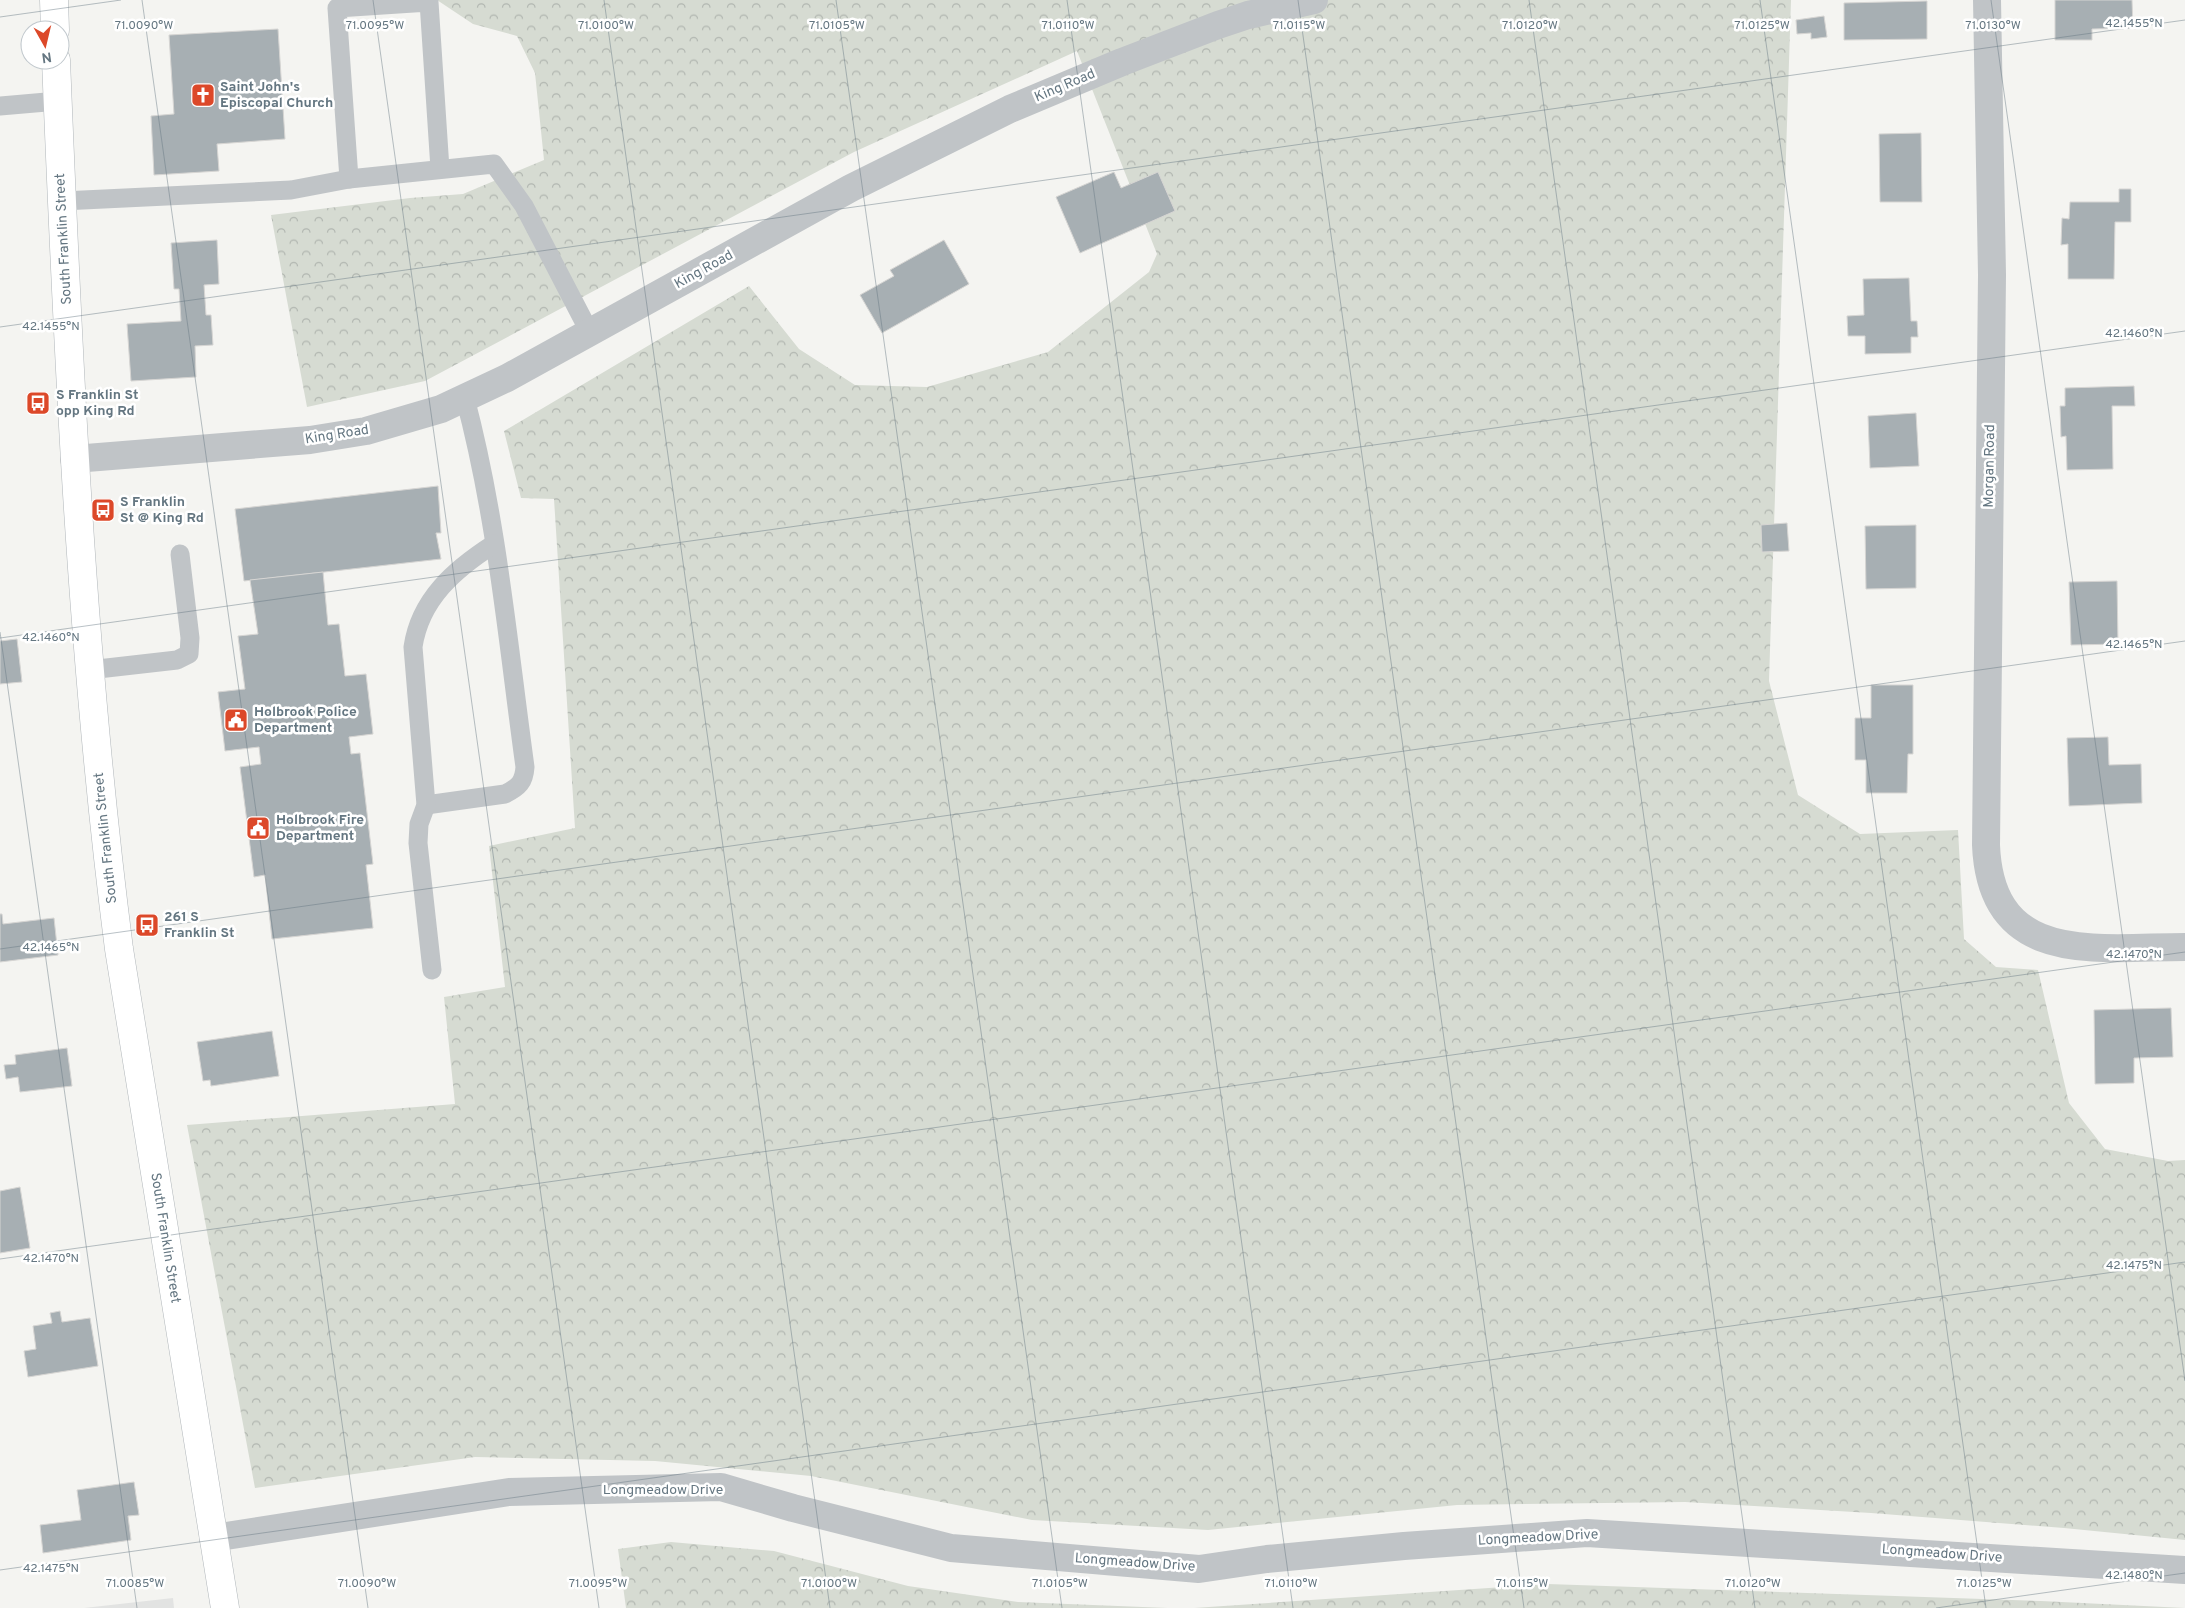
<svg xmlns="http://www.w3.org/2000/svg" width="2185" height="1608" font-family="Overpass,sans-serif">
  <defs>
    <pattern id="forest-crowns" width="20" height="18" patternUnits="userSpaceOnUse" patternTransform="scale(1.25)"><rect width="20" height="18" fill="#d6dbd2"/><path d="M2 6a3 3 0 1 1 6 0M12 15a3 3 0 1 1 6 0" fill="none" stroke="#b1b6b0"/></pattern>
  </defs>
  <rect width="100%" height="100%" fill="#f4f4f1"/>
  <path fill="#e2e3e2" d="M173,1598L174,1608H84Z"/>
  <g fill="url(#forest-crowns)">
    <path d="M437,0H1791L1769,681L1798,795L1860,834L1958,830L1964,939L1996,967L2038,970L2069,1103L2105,1149L2168,1161L2185,1160V1540L2064,1528L1871,1513L1685,1502L1457,1505L1208,1530L1032,1520L811,1476L655,1461L475,1457L255,1488L187,1125L455,1104L444,997L505,987L489,846L575,828L554,499L521,498L504,431L749,286L799,349L855,385L927,387L1048,352L1149,272L1157,254L1077,51L854,152L425,381L307,407L271,215L410,198L463,194L544,160L535,73L517,36L473,24Z"/>
    <path d="M671,1542L774,1551L908,1586L1018,1602L1168,1608H626L618,1549Z"/>
    <path d="M1548,1584L2041,1601L2185,1608H1194Z"/>
  </g>
  <g fill="#a7afb3" stroke="#d6d5d3">
    <path d="M2055,0H2132L2133,28L2092,29V40H2055Z"/>
    <path d="M1927,1V39L1844,40V3Z"/>
    <path d="M1824,16L1827,37L1811,39V33L1797,34L1796,20Z"/>
    <path d="M278,29L285,139L217,144L219,171L154,175L151,116L174,114L169,35Z"/>
    <path d="M1921,133L1922,202H1880L1879,134Z"/>
    <path d="M1114,172L1121,188L1158,172L1175,211L1080,253L1056,197Z"/>
    <path d="M2119,189H2131V222H2115L2114,279H2068V244L2061,245L2062,218L2069,219L2070,202H2119Z"/>
    <path d="M217,240L219,284L204,285L206,315H211L213,345L195,346L196,377L131,381L127,324L181,321L179,289H174L171,243Z"/>
    <path d="M944,240L969,284L882,333L860,295L894,276L890,270Z"/>
    <path d="M1909,278L1911,321H1917L1918,337H1911V353L1865,354V336H1848L1847,316L1864,315L1863,279Z"/>
    <path d="M2134,386L2135,406H2112L2113,469L2067,470L2066,436L2061,437L2060,406H2065V388Z"/>
    <path d="M1916,413L1919,466L1870,468L1868,416Z"/>
    <path d="M438,486L441,533H436L441,559L244,581L235,509Z"/>
    <path d="M1787,523L1789,551L1762,552L1761,525Z"/>
    <path d="M1916,525V588L1866,589L1865,526Z"/>
    <path d="M323,572L328,625L339,624L345,676L366,674L373,734L349,737L351,754L360,753L373,864L366,865L373,928L272,939L265,875L254,877L240,767L261,764L259,747L225,751L218,692L245,689L238,636L258,634L250,580Z"/>
    <path d="M2117,581L2118,644L2071,645L2069,582Z"/>
    <path d="M17,639L22,682L0,684V641Z"/>
    <path d="M1871,685H1913V754H1908L1907,793H1866V760H1855V718H1871Z"/>
    <path d="M2108,737L2109,765L2141,764L2142,803L2069,806L2067,738Z"/>
    <path d="M0,914H2L3,924L54,918L58,955L0,962Z"/>
    <path d="M2171,1008L2173,1057L2134,1058V1083L2095,1084L2094,1010Z"/>
    <path d="M272,1031L279,1076L211,1086L210,1080L203,1081L197,1042Z"/>
    <path d="M67,1048L72,1086L20,1092L18,1077L6,1079L4,1065L16,1064L15,1055Z"/>
    <path d="M20,1187L30,1248L0,1253V1191Z"/>
    <path d="M60,1311L62,1322L90,1318L98,1366L28,1377L24,1351L36,1349L33,1326L52,1323L50,1313Z"/>
    <path d="M134,1482L139,1515L128,1516L131,1540L43,1553L40,1525L81,1520L77,1490Z"/>
  </g>
  <g fill="none" stroke-linecap="round" stroke-linejoin="round">
    <g stroke="#b0b6ba" stroke-width="29">
      <g id="secondary">
        <path d="M54,0L55,30"/>
        <path d="M56,60C68,357 81,654 119,949L225,1608"/>
      </g>
    </g>
    <g stroke="#c0c4c7" stroke-width="19">
      <path d="M0,106L58,101"/>
      <path d="M349,179L337,8L429,2L440,169"/>
      <path d="M62,201L291,190L349,179L494,164L524,206L590,333"/>
      <path d="M89,670L177,660L189,654L190,638L180,554"/>
      <path d="M426,805L505,794C519,787 524,782 525,767C508,644 497,518 465,398"/>
      <path d="M432,970L418,843L419,824L426,805L413,647C420,599 455,569 494,544"/>
    </g>
    <g stroke="#c0c4c7" stroke-width="28">
      <path d="M1987,0L1992,275L1986,845C1991,967 2096,947 2185,947"/>
      <path d="M74,459L310,440L366,431L441,409L507,378L851,188L1010,109L1122,62L1218,25L1248,15L1314,0"/>
      <path d="M213,1538L509,1492L721,1487L793,1508L951,1548L1199,1569L1267,1559L1404,1546L1587,1533L2185,1570"/>
    </g>
    <use href="#secondary" stroke="#fff" stroke-width="28"/>
  </g>
  <path fill="none" stroke="#647681" stroke-width="1" stroke-opacity="0.45" d="M142,0L368,1608M373,0L599,1608M604,0L830,1608M836,0L1062,1608M1067,0L1293,1608M1298,0L1524,1608M1529,0L1755,1608M1760,0L1986,1608M1991,0L2185,1381M0,17L121,0M0,327L2185,20M0,632L137,1608M0,638L2185,331M0,949L2185,641M0,1259L2185,952M0,1570L2185,1262M1936,1608L2185,1573"/>
  <defs>
    <g id="church-square" transform="scale(1.25)"><rect x="-9" y="-9" width="18" height="18" rx="4" fill="#dc4829" stroke="#fff"/><path d="M-1.2-6h2.4v3.5h3.3v2.4h-3.3V6h-2.4V-.1h-3.3v-2.4h3.3Z" fill="#fff"/></g>
    <g id="bus-square" transform="scale(1.25)"><rect x="-9" y="-9" width="18" height="18" rx="4" fill="#dc4829" stroke="#fff"/><path d="M-5-6H5V4H4V6H2V4H-2V6H-4V4H-5ZM-3.5-4V0h7V-4ZM-3.5 1.2v1.5H-2V1.2ZM2 1.2v1.5H3.5V1.2Z" fill="#fff"/></g>
    <g id="civic-square" transform="scale(1.25)"><rect x="-9" y="-9" width="18" height="18" rx="4" fill="#dc4829" stroke="#fff"/><path d="M-.6-6.5H3V-4.5H.6V-3L4-1V1h2V6H-6V1h2V-1L-.6-3ZM-1.2 2.5V6h2.4V2.5Z" fill="#fff"/></g>
  </defs>
  <g fill-rule="evenodd">
    <use href="#church-square" x="203" y="95"/>
    <use href="#bus-square" x="38" y="403"/>
    <use href="#bus-square" x="103" y="510"/>
    <use href="#civic-square" x="236" y="720"/>
    <use href="#civic-square" x="258" y="828"/>
    <use href="#bus-square" x="147" y="925"/>
  </g>
  <g text-anchor="middle" dominant-baseline="central" stroke-width="5" stroke-linejoin="round" paint-order="stroke">
    <g font-size="14" fill="#647681" stroke="#fff">
      <text transform="translate(1065 86) rotate(-23)">King Road</text>
      <text transform="translate(64 239) rotate(-93)">South Franklin Street</text>
      <text transform="translate(704 270) rotate(-29)">King Road</text>
      <text transform="translate(337 435) rotate(-9)">King Road</text>
      <text transform="translate(1990 466) rotate(-89)">Morgan Road</text>
      <text transform="translate(106 838) rotate(-96)">South Franklin Street</text>
      <text transform="translate(165 1238) rotate(81)">South Franklin Street</text>
      <text x="663" y="1490">Longmeadow Drive</text>
      <text transform="translate(1538 1538) rotate(-3)">Longmeadow Drive</text>
      <text transform="translate(1942 1554) rotate(4)">Longmeadow Drive</text>
      <text transform="translate(1135 1563) rotate(4)">Longmeadow Drive</text>
    </g>
    <g font-size="14" font-weight="bold" fill="#647681" stroke="#fff" text-anchor="start">
      <text x="220" y="87">Saint John's<tspan x="220" dy="16">Episcopal Church</tspan></text>
      <text x="56" y="395">S Franklin St<tspan x="56" dy="16">opp King Rd</tspan></text>
      <text x="120" y="502">S Franklin<tspan x="120" dy="16">St @ King Rd</tspan></text>
      <text x="254" y="712">Holbrook Police<tspan x="254" dy="16">Department</tspan></text>
      <text x="276" y="820">Holbrook Fire<tspan x="276" dy="16">Department</tspan></text>
      <text x="164" y="917">261 S<tspan x="164" dy="16">Franklin St</tspan></text>
    </g>
  </g>
  <g font-size="12" text-anchor="middle" fill="#647681" stroke="#fff" stroke-width="5" stroke-linejoin="round" paint-order="stroke">
    <text x="2134" y="27">42.1455°N</text>
    <text x="144" y="29">71.0090°W</text>
    <text x="375" y="29">71.0095°W</text>
    <text x="606" y="29">71.0100°W</text>
    <text x="837" y="29">71.0105°W</text>
    <text x="1068" y="29">71.0110°W</text>
    <text x="1299" y="29">71.0115°W</text>
    <text x="1530" y="29">71.0120°W</text>
    <text x="1762" y="29">71.0125°W</text>
    <text x="1993" y="29">71.0130°W</text>
    <text x="51" y="330">42.1455°N</text>
    <text x="2134" y="337">42.1460°N</text>
    <text x="51" y="641">42.1460°N</text>
    <text x="2134" y="648">42.1465°N</text>
    <text x="51" y="951">42.1465°N</text>
    <text x="2134" y="958">42.1470°N</text>
    <text x="51" y="1262">42.1470°N</text>
    <text x="2134" y="1269">42.1475°N</text>
    <text x="51" y="1572">42.1475°N</text>
    <text x="2134" y="1579">42.1480°N</text>
    <text x="135" y="1587">71.0085°W</text>
    <text x="367" y="1587">71.0090°W</text>
    <text x="598" y="1587">71.0095°W</text>
    <text x="829" y="1587">71.0100°W</text>
    <text x="1060" y="1587">71.0105°W</text>
    <text x="1291" y="1587">71.0110°W</text>
    <text x="1522" y="1587">71.0115°W</text>
    <text x="1753" y="1587">71.0120°W</text>
    <text x="1984" y="1587">71.0125°W</text>
  </g>
  <g transform="translate(45 45) rotate(172)"><circle r="24" fill="#ffffff" stroke="#c1c8cd"/>
  <path d="M0-4L9 19L0 12L-9 19Z" fill="#dc4829"/>
  <text y="-8" font-size="14" font-weight="bold" text-anchor="middle" fill="#647681">N</text>
  </g>
</svg>
